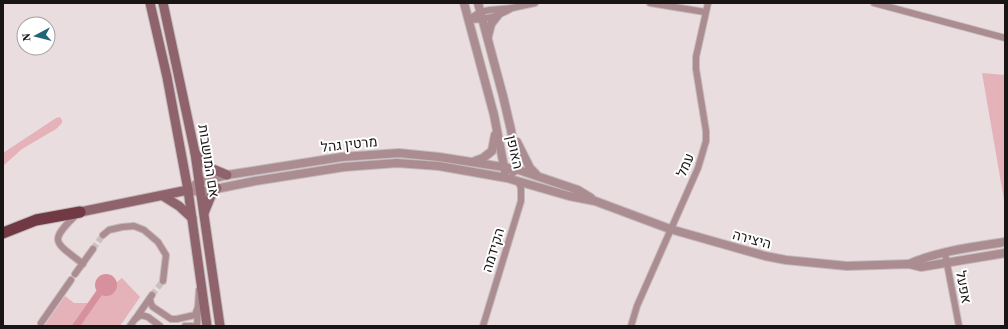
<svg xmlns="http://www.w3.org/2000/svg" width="1008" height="329" font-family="'Source Serif 4',Heebo,serif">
  <rect width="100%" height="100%" fill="#eadddf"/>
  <g fill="#e5b2ba">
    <path d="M982,73L1005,75V200H1004Z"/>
    <path d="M60,117L62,120V123L56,129L22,149L3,166V153L56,118Z"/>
    <path d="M122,278L140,297L120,326H44L65,296L74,303H90Z"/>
  </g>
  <circle fill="#d6919d" cx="106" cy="285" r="11"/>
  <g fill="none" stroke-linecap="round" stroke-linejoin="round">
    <path stroke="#d6919d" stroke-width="7" d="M76,326L99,293"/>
    <g stroke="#cbbfc1" stroke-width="6" stroke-dasharray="6 3" stroke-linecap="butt">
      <path d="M93,249L103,235"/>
      <path d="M152,295L163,281"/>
    </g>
    <g stroke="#c4b9bb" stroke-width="8">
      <g id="minor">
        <path d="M650,3L705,12"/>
        <path d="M874,3L1005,38"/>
        <path d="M468,20L480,12L490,10L512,8L535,3"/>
        <path d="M468,20C485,20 498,17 512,8"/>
        <path d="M77,214C48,242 54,241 83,264"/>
        <path d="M103,235L109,230L122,227L134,226L144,230L158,242L166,255L163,281"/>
        <path d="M945,253L959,326"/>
        <path d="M75,274L93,249"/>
        <path d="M150,299L151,304L153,307L171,319H177L195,315L198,307"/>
        <path d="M136,318L152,295"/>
        <path d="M41,323L71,280"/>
        <path d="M130,326L135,319L141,315L148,317L160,326"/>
        <path d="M185,326H192"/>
        <path d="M197,326L199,290"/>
        <path d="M483,326L521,201V188L518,181"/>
        <path d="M631,326L637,306L698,168L706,141V131L696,69V57L708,3"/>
      </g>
    </g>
    <g stroke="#c4b9bb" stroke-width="10">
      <g id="tertiary">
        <path d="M464,3L494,115L505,172"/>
        <path d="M478,3L503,96L511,130L516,164V169L513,172"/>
        <path d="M488,36L491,24L498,15"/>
        <path d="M517,142L530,168L536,174"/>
        <path d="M475,161L483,158L492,151L495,135"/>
        <path d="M188,190L201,192L255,181L344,167L397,163L439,166L507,178L569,196L595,201L670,229L765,256L786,260L847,266L909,264L921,267L1005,253"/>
        <path d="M188,190L199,182L227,175L342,157L399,153L439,157L516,169L578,190L591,198"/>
        <path d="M909,264C939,251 973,247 1005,242"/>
      </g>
    </g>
    <g stroke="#c4b9bb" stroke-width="11">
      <g id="secondary">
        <path d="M150,3L167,77L188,190L207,326"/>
        <path d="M163,3L195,153L220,326"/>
        <path d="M195,153L208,167L227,175"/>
        <path d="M163,196L179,206L192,218"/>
        <path d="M80,212L188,190"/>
        <path d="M204,213L211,196L217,188"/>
      </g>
    </g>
    <g stroke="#c4b9bb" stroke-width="13">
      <path id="trunk" d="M3,233L36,220L80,212"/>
    </g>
    <use href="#minor" stroke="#ab8c91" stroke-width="6"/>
    <use href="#tertiary" stroke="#ab8c91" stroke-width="8"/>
    <use href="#secondary" stroke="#8f636b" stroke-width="9"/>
    <use href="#trunk" stroke="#703944" stroke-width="11"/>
  </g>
  <g text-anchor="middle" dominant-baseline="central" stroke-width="4" stroke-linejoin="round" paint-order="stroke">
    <g font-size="14" fill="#191515" stroke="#fff">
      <text transform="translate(349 144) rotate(-6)">מרטין גהל</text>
      <text transform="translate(515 152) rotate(77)">האופן</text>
      <text transform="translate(209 161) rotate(81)">אם המושבות</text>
      <text transform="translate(685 165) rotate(-68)">עמל</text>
      <text transform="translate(752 239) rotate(15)">היצירה</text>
      <text transform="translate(493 250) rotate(-73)">הקידמה</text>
      <text transform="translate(964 287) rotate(79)">אפעל</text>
    </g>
  </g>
  <rect width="1008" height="329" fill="none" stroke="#191515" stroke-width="8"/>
  <g transform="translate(36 36) rotate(263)"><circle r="19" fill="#ffffff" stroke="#a3a1a1"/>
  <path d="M0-3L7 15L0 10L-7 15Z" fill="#216677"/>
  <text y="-6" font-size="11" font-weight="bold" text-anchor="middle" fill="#191515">N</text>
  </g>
</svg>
